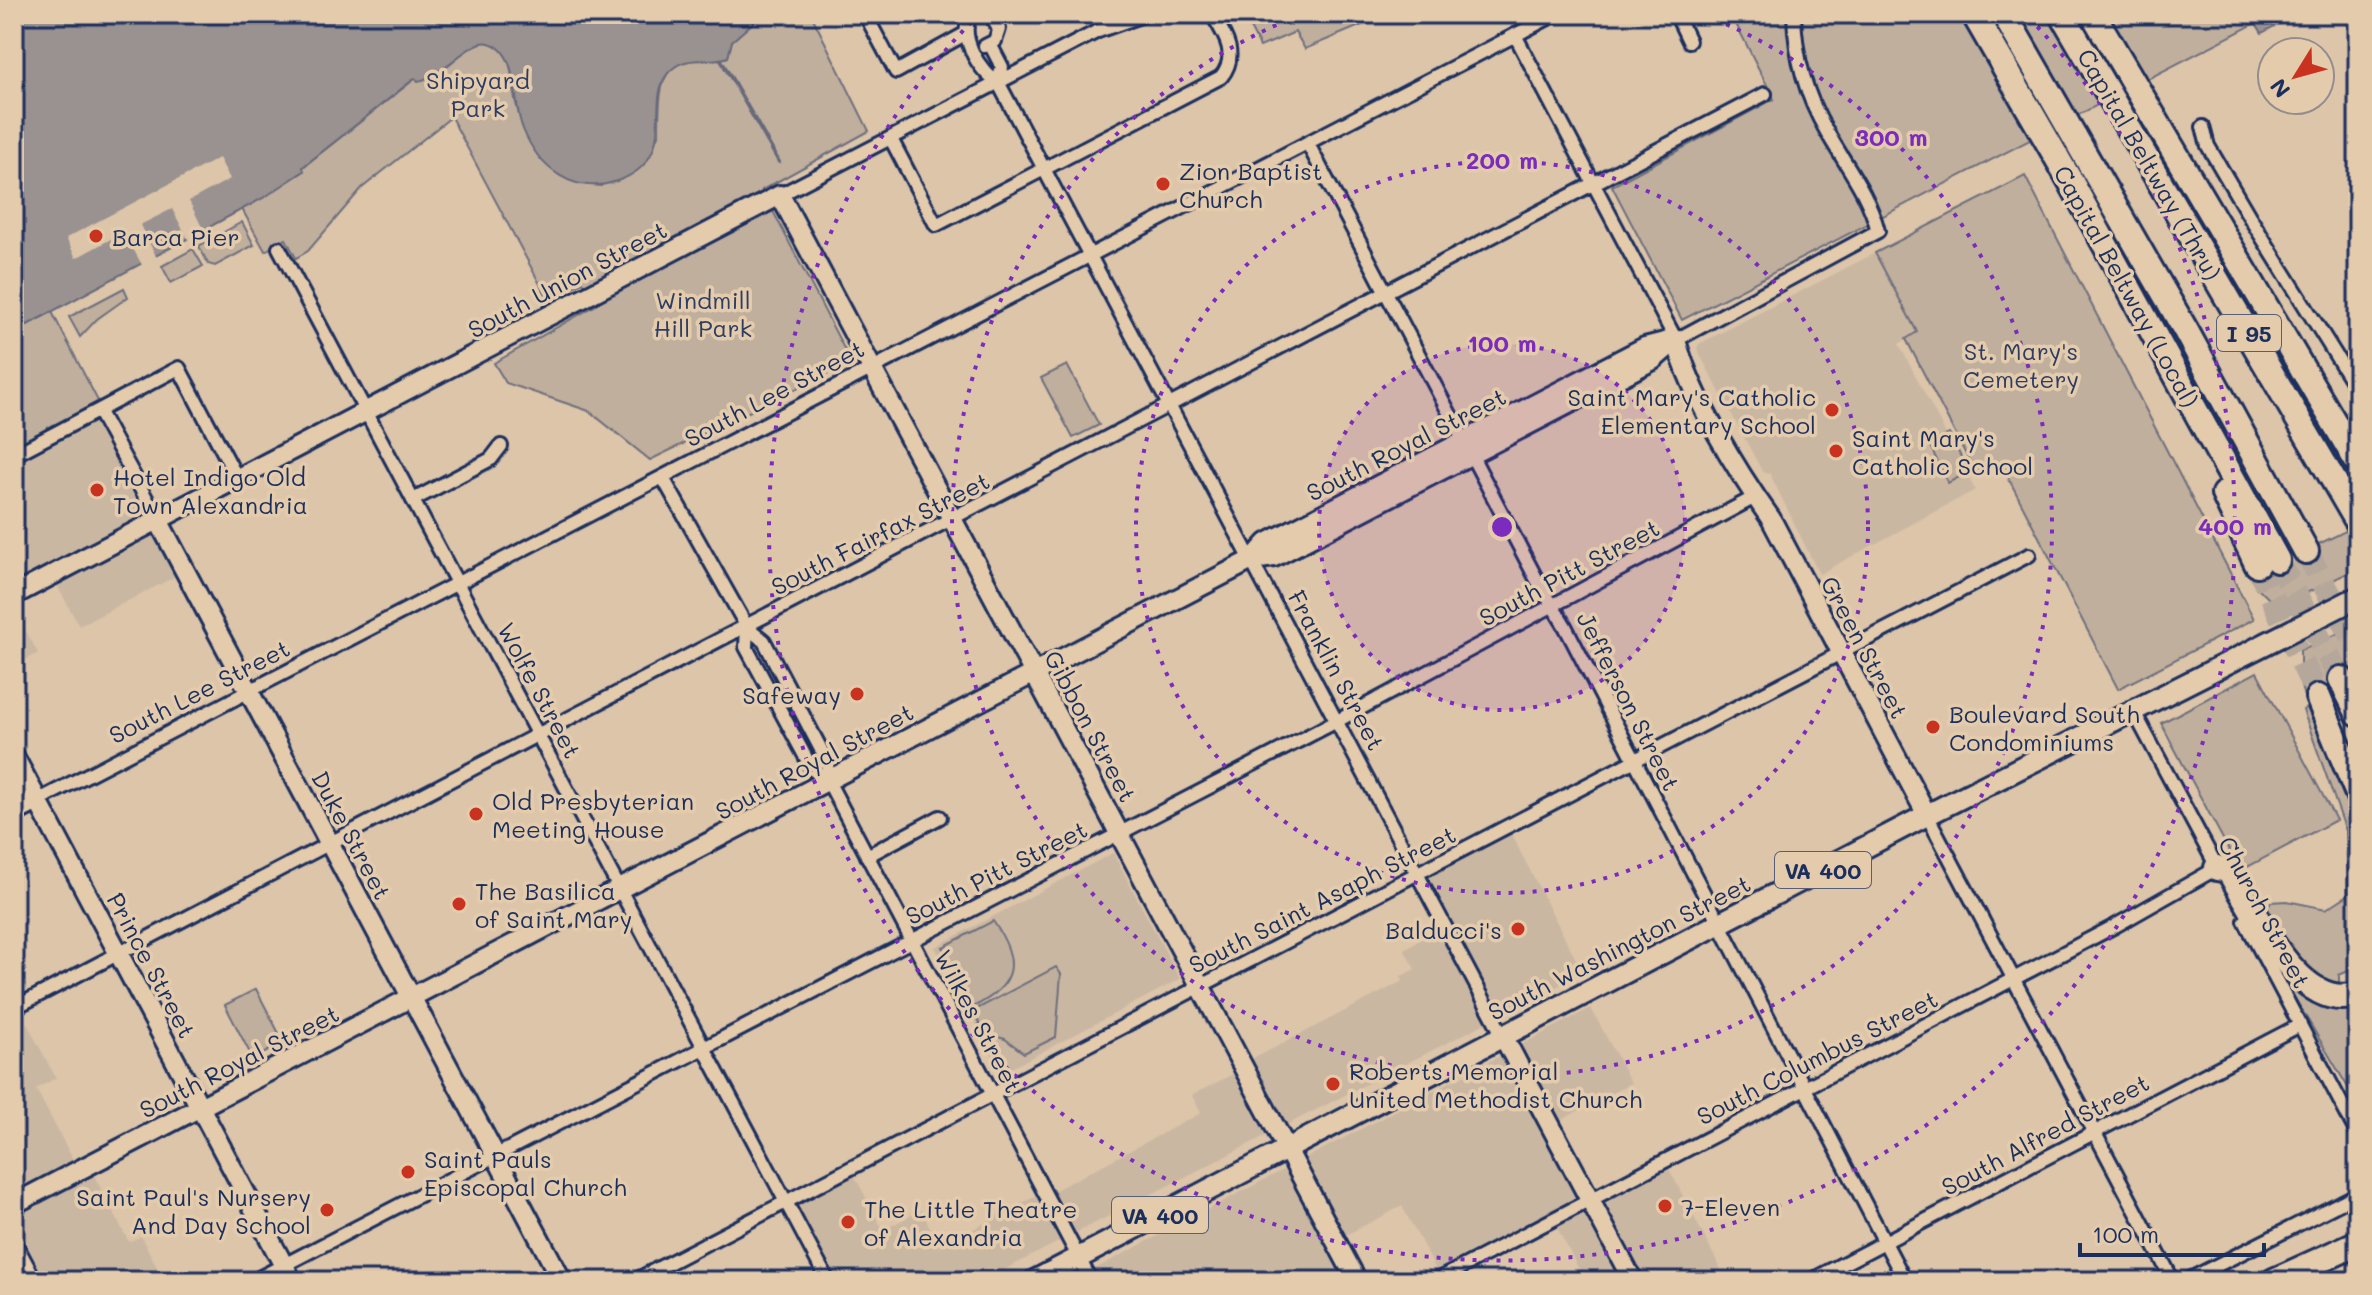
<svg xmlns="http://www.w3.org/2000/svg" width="2372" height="1295" font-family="Mali,sans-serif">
  <rect width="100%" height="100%" fill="#dcc5a9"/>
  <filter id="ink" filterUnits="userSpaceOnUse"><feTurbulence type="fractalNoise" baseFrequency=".0125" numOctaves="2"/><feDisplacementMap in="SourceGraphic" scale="16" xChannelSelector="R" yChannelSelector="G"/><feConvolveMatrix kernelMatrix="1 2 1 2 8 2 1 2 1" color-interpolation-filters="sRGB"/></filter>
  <g filter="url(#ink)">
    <g fill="#cab7a2">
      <path d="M1875,253L1917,333L1899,344L1975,490L1819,574L1770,474L1762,471L1697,349L1699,344Z"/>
      <path d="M99,403L184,572L79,626L52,576L14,596V448Z"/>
      <path d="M14,609L38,653L15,666L14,664Z"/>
      <path d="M1508,828L1583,973L982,1281H827L785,1203L851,1169L883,1230L921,1210L940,1247L1043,1192L1046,1195L1201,1113L1192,1095L1243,1069L1241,1065L1403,981L1401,976L1415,969L1404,949L1444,927L1416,875Z"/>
      <path d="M1113,853L1180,979L1002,1073L935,947Z"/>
      <path d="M18,1007L56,1078L36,1089L79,1171L89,1166L129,1242L141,1236L164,1281H14V1009Z"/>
      <path d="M1591,1008L1631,1083L1550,1126L1589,1201L1665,1161L1727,1281H1632L1627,1272L1610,1281H1585L1553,1220L1441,1279L1402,1206L1334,1241L1355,1281H1072Z"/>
    </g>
    <g fill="#c0af9d" stroke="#6e6f7e" stroke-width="2">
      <path d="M763,14H811L869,131L762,190L851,362L650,460L589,411L506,383L494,363L596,305L583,282L549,301L451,117L362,188L308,251L296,258L286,239L265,251L242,209L303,172V167L416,78H433C439,73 472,45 475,43C490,37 504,50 509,62C513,74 512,87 515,99C526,149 547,183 601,186L659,136C660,110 654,65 690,59C704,57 714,62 728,57L732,41Z"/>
      <path d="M1243,14H1388L1305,49L1295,32L1260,47Z"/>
      <path d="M1731,14H2250L2256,23L1682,320L1612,186L1774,99Z"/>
      <path d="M2025,176L2254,619L2118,689L2000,462L1976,474L1906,339L1917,332L1875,253Z"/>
      <path d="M242,222L254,245L215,266L208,264L199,246Z"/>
      <path d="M193,249L203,266L171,283L162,266Z"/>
      <path d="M124,288L128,297L97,319L80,337L69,317Z"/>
      <path d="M52,312L99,403L18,446L14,438V332Z"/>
      <path d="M1067,365L1099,425L1073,438L1041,378Z"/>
      <path d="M1949,434L1969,472L1948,483L1929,444Z"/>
      <path d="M2358,525V568L2277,607L2256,586L2244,566L2298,554Z"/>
      <path d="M2358,625V668L2307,707L2358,831V967L2339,975V987L2331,989L2302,966L2267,907L2271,902L2287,901L2326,909L2348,895L2346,831L2303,710L2307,707L2300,683V650Z"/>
      <path d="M2257,672L2336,820L2240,871L2161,723Z"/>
      <path d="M993,921C1021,961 1018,985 973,1007L943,947Z"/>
      <path d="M1056,967L1061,974L1056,1037L1024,1053L1005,1039L984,1033L973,1011Z"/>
      <path d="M256,989L284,1043L253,1059L225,1005Z"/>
      <path d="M2290,990L2313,999L2358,1002V1104Z"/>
    </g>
    <g fill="#9a9290" stroke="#676a7c" stroke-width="2">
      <path d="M14,14H763L732,41L728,57C709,64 688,54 671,70C641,97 683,158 617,181C574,196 539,169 523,129C512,105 520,51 489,43C472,38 441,77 418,81L415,78L303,167L304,171L265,197L14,332Z"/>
      <path d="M2250,14H2296L2262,33Z"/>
    </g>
    <path fill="#dcc5a9" d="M219,158L230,179L189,201L205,233L189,241L172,209L140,225L157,258L142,265L124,232L76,258L66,238Z"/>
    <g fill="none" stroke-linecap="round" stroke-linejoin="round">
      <path stroke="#676a7c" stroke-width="4" d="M721,60L779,162"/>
      <g stroke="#b5a79a" stroke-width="24" stroke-dasharray="24 12" stroke-linecap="butt">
        <path d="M2306,551L2358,647"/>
        <path d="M2277,560L2341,679"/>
        <path d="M2257,564L2318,697"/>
      </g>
      <g stroke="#1b2f5e" stroke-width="18">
        <g id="street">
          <path d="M865,14L896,72L965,34"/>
          <path d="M973,14C955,30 979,73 998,82L1002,67L990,44"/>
          <path d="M1676,14L1689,41"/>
          <path d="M1515,35L1676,340L1878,231C1868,192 1846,166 1827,132C1806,96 1795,56 1794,14"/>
          <path d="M985,46L995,41L999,29L990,14"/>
          <path d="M998,82L1503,1036"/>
          <path d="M2203,127L2208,146L2252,221L2358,391"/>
          <path d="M891,139L936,225L1221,77C1239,55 1225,35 1212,14"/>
          <path d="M1308,144L1537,580L1565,626L1905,1281"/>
          <path d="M780,195L1098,31L1146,14"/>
          <path d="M279,248L828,1281"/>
          <path d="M99,412L158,520"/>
          <path d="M14,455L179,368L237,478"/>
          <path d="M663,478L747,627L764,641L827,761L828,781L1091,1281"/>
          <path d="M413,500L491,459L501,446"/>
          <path d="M747,627L746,647L812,769L828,781"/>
          <path d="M2133,710L2218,869"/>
          <path d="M37,801L1556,14"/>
          <path d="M1927,815L2173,1281"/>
          <path d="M867,856L940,817"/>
          <path d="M2245,921L2358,1135"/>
          <path d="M14,1008L1765,94"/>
          <path d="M253,1281L1337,721L1755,497"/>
          <path d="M634,1281L2029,555"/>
          <path d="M1435,1281L2115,926L2217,868"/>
          <path d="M1810,1281L2300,1025"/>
          <path d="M2186,1281L2358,1194"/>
        </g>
      </g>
      <g stroke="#1b2f5e" stroke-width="24">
        <g id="secondary">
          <path d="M1676,340C1691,396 1737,471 1771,519L1927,815"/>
          <path d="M158,520L562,1281"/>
          <path d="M1252,560L1267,543L1645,347L1673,340"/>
          <path d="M14,595L780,195L1357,1281"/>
          <path d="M14,756L292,1281"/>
          <path d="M14,813L37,801"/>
          <path d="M1503,1036L1633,1281"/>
          <path d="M14,1204L1240,566L1252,560L1274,557L1653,360L1676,340"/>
          <path d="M14,1247L32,1281"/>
        </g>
      </g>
      <g stroke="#1b2f5e" stroke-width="26">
        <path id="primary" d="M1034,1281L1927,815L2358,597"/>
      </g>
      <g stroke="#1b2f5e" stroke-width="30">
        <g id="highway">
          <path d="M1974,14L2071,182L2277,560"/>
          <path d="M2004,14L2186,331L2306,551"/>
          <path d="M2062,14L2358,522"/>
          <path d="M2093,14L2358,463"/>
          <path d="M2224,494L2257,564"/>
          <path d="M2341,679L2358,713"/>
          <path d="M2318,697L2358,794"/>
          <path d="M2217,868L2228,870C2255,910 2299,1016 2358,994"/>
          <path d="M2274,1281L2358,1243"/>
        </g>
      </g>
      <use href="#street" stroke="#e4cbac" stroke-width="12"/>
      <use href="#secondary" stroke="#e4cbac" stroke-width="18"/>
      <use href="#primary" stroke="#e4cbac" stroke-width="20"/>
      <use href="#highway" stroke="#e4cbac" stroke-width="24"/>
    </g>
  </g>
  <circle cx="1502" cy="527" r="183" fill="#7b2cbf" fill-opacity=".12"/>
  <g fill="none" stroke="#7b2cbf" stroke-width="4" stroke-dasharray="4 8">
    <circle cx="1502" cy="527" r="183"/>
    <circle cx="1502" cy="527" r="366"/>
    <path d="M1704 15A550 550 0 1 1 1300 15"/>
    <path d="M2029 18A733 733 0 1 1 975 18"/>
  </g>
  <g fill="#c8321e" stroke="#e4cbac" stroke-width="3">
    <circle cx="1163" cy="184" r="8"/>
    <circle cx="96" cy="236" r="8"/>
    <circle cx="1832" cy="410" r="8"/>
    <circle cx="1836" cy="451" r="8"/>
    <circle cx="97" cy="490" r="8"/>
    <circle cx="857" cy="694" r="8"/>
    <circle cx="1933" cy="727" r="8"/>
    <circle cx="476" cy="814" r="8"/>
    <circle cx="459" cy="904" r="8"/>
    <circle cx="1518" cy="929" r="8"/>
    <circle cx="1333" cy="1084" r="8"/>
    <circle cx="408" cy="1172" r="8"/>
    <circle cx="1665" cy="1206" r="8"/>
    <circle cx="327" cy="1210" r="8"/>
    <circle cx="848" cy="1222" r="8"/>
  </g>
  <g text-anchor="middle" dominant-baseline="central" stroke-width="7" stroke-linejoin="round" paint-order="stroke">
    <g fill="#e4cbac" stroke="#575e75" stroke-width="2">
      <rect x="2217" y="315" width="64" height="36" rx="6"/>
      <rect x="1775" y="852" width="96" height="36" rx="6"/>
      <rect x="1112" y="1197" width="96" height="36" rx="6"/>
    </g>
    <g font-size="22" font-weight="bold" fill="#1b2f5e">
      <text x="2249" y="333">I 95</text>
      <text x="1823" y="870">VA 400</text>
      <text x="1160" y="1215">VA 400</text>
    </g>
    <g font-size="24" fill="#2c3c64" stroke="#e4cbac">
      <text x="478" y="79">Shipyard<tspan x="478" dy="28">Park</tspan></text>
      <text x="703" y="299">Windmill<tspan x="703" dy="28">Hill Park</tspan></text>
      <text x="2021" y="350">St. Mary's<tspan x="2021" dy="28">Cemetery</tspan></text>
    </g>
    <g font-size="24" fill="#1b2f5e" stroke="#e4cbac">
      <text transform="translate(2150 164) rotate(60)">Capital Beltway (Thru)</text>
      <text transform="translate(567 279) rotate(-28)">South Union Street</text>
      <text transform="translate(2127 286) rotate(61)">Capital Beltway (Local)</text>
      <text transform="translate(774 393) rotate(-28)">South Lee Street</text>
      <text transform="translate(1406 444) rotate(-27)">South Royal Street</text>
      <text transform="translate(880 533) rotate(-27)">South Fairfax Street</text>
      <text transform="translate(1569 572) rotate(-28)">South Pitt Street</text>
      <text transform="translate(1865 647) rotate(62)">Green Street</text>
      <text transform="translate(1337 670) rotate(62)">Franklin Street</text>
      <text transform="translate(540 690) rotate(62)">Wolfe Street</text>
      <text transform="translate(199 691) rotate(-27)">South Lee Street</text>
      <text transform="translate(1629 701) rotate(63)">Jefferson Street</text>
      <text transform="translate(1091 726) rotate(62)">Gibbon Street</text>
      <text transform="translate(814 761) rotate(-28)">South Royal Street</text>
      <text transform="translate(352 835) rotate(62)">Duke Street</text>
      <text transform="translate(996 872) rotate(-27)">South Pitt Street</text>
      <text transform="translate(1322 899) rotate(-27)">South Saint Asaph Street</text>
      <text transform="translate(2265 912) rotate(62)">Church Street</text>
      <text transform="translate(1619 947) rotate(-27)">South Washington Street</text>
      <text transform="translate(152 965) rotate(62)">Prince Street</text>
      <text transform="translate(979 1021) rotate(62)">Wilkes Street</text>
      <text transform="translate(1817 1057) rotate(-27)">South Columbus Street</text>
      <text transform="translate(239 1061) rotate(-27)">South Royal Street</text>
      <text transform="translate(2045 1134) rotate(-28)">South Alfred Street</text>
    </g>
    <g font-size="24" fill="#1b2f5e" stroke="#e4cbac" text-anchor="start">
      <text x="1179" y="170">Zion Baptist<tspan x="1179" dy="28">Church</tspan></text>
      <text x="112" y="236">Barca Pier</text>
      <text x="1816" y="396" text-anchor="end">Saint Mary's Catholic<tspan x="1816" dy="28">Elementary School</tspan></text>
      <text x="1852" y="437">Saint Mary's<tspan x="1852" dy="28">Catholic School</tspan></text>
      <text x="113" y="476">Hotel Indigo Old<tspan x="113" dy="28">Town Alexandria</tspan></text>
      <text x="841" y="694" text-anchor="end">Safeway</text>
      <text x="1949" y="713">Boulevard South<tspan x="1949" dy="28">Condominiums</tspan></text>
      <text x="492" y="800">Old Presbyterian<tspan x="492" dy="28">Meeting House</tspan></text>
      <text x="475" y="890">The Basilica<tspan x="475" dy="28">of Saint Mary</tspan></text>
      <text x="1502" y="929" text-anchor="end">Balducci's</text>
      <text x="1349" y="1070">Roberts Memorial<tspan x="1349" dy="28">United Methodist Church</tspan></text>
      <text x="424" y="1158">Saint Pauls<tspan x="424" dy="28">Episcopal Church</tspan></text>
      <text x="311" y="1196" text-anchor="end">Saint Paul's Nursery<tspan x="311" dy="28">And Day School</tspan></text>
      <text x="1681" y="1206">7-Eleven</text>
      <text x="864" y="1208">The Little Theatre<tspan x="864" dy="28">of Alexandria</tspan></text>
    </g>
  </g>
  <circle cx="1502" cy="527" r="12" fill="#7b2cbf" stroke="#e4cbac" stroke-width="4"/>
  <g font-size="24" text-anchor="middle" font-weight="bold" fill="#7b2cbf" stroke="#e4cbac" stroke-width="7" stroke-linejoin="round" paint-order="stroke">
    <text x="1891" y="146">300 m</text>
    <text x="1502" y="169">200 m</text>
    <text x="1502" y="352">100 m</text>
    <text x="2235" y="535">400 m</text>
  </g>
  <rect width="2372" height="1295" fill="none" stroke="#e4cbac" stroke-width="48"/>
  <rect x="24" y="24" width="2324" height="1247" fill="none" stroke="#1b2f5e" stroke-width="3" filter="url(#ink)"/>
  <g transform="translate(2296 76) rotate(233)"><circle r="38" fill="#e4cbac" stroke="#948d8d" stroke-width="2"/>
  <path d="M0-6L14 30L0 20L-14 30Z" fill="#c8321e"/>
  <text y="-12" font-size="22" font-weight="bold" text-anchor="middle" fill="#1b2f5e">N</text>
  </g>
  <path d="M2080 1243v12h184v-12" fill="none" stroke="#1b2f5e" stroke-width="4"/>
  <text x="2092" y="1243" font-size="24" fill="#1b2f5e" stroke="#e4cbac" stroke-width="6" paint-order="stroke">100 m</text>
</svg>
